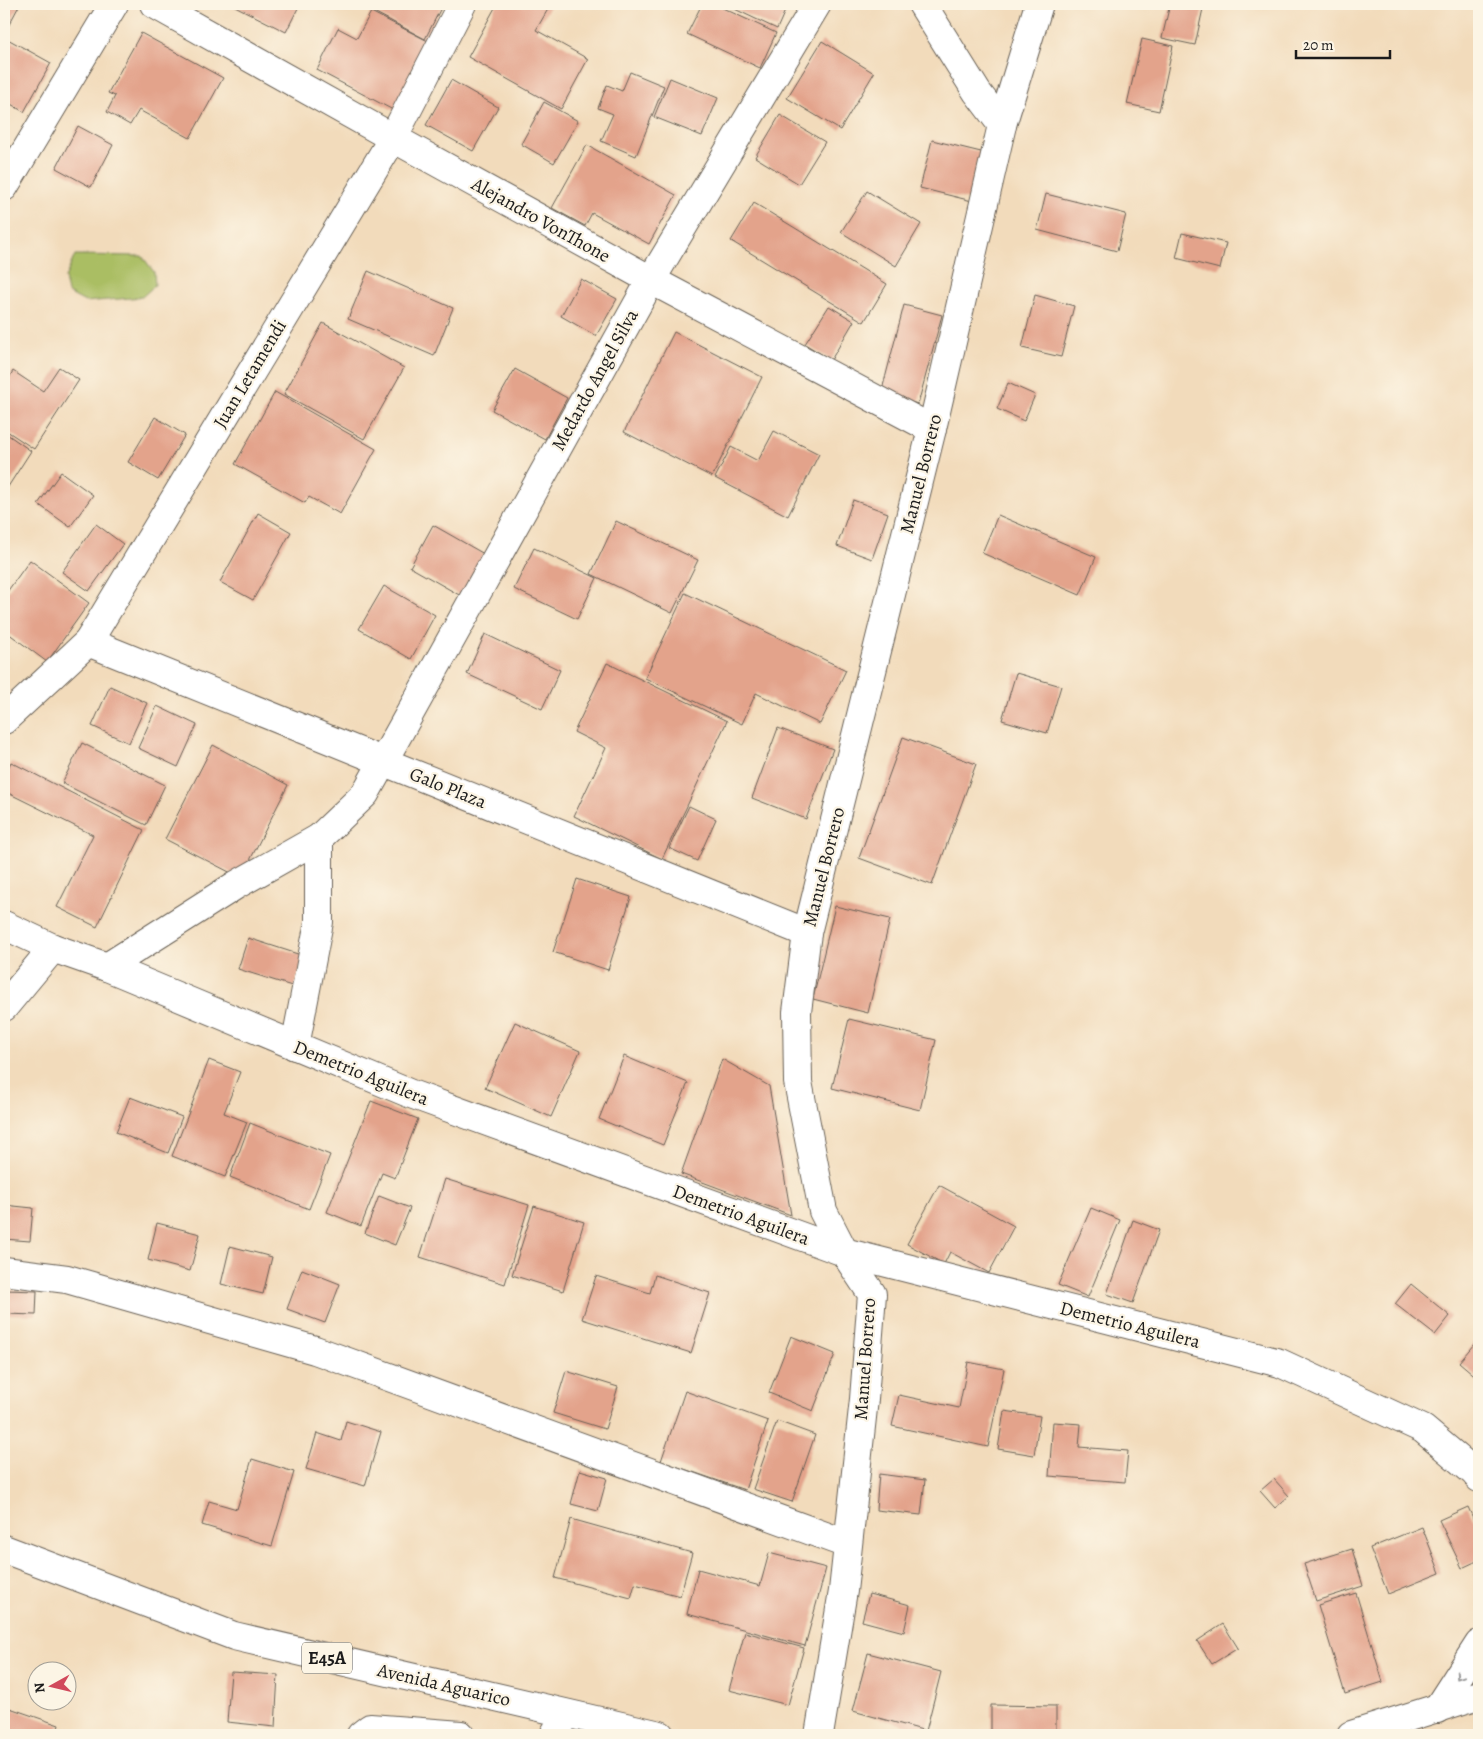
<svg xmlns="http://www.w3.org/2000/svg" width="1483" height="1739" font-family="Alegreya,serif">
  <rect width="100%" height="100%" fill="#fcf5e5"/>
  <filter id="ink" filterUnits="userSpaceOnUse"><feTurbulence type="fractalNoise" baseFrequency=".02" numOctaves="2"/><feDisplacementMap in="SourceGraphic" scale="10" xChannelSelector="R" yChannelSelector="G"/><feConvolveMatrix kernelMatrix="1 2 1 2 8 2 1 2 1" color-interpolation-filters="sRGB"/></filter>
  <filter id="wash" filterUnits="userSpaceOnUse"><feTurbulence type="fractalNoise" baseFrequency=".0096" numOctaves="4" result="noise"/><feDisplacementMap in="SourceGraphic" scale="20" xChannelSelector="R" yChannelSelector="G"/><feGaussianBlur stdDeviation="1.12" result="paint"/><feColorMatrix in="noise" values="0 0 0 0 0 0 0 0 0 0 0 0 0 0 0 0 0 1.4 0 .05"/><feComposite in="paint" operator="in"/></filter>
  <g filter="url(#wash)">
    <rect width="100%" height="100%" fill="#f2dbbb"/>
    <path fill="#aabe63" stroke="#636d40" d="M75,255L142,256L154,272L155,285L142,297L85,302L68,293L65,278Z"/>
    <g id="blocks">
      <g fill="#e3a38b">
        <path d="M4,4H20L4,34Z"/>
        <path d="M231,4H300L286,32Z"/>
        <path d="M359,4H443L425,39Z"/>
        <path d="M497,4H551L536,30L588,59L561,109L468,57Z"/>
        <path d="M702,4H714L776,33L760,68L687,34Z"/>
        <path d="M724,4H788L777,29Z"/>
        <path d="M1170,4H1204L1195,45L1162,38Z"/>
        <path d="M371,12L430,42L395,111L317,70L338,28L357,38Z"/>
        <path d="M141,33L223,78L190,138L139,110L130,125L107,112L115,96L108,93Z"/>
        <path d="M4,37L51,63L24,112L4,100Z"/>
        <path d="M1142,39L1173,46L1159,111L1127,104Z"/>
        <path d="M822,41L874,73L840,130L787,98Z"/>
        <path d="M630,72L664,86L636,156L601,141L613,114L598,108L607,85L622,91Z"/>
        <path d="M670,78L718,98L702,136L654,117Z"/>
        <path d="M451,80L498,107L473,151L426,125Z"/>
        <path d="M544,102L578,121L554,163L521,144Z"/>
        <path d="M780,115L825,142L799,184L755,157Z"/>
        <path d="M78,126L113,145L91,187L56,168Z"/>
        <path d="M932,140L985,153L972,201L920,188Z"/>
        <path d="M587,145L676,195L649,244L592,213L585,226L552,208Z"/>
        <path d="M867,191L921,224L896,266L841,232Z"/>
        <path d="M1046,194L1126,214L1117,251L1037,230Z"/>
        <path d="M754,203L887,284L864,322L731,241Z"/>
        <path d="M1182,233L1226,243L1220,269L1176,258Z"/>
        <path d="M368,271L453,308L434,356L348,319Z"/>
        <path d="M581,279L617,299L596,336L561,316Z"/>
        <path d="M1035,295L1074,306L1061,357L1022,348Z"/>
        <path d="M904,305L942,315L918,404L881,394Z"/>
        <path d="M829,306L854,321L831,360L805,344Z"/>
        <path d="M323,323L404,368L364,439L284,394Z"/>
        <path d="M674,332L762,377L712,477L624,432Z"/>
        <path d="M59,367L79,380L34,449L4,429V386L13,371L43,391Z"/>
        <path d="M515,369L567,398L545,439L492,410Z"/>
        <path d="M1008,383L1035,395L1024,421L997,409Z"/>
        <path d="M275,392L376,449L340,514L309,497L305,503L235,464Z"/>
        <path d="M155,417L185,435L158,480L128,462Z"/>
        <path d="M774,431L819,454L788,516L715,478L731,447L758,461Z"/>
        <path d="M4,432L31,451L4,493Z"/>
        <path d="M61,472L93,495L70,527L38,504Z"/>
        <path d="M853,500L888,513L872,559L837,546Z"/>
        <path d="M258,513L291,532L253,600L220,582Z"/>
        <path d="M998,515L1096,557L1080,595L982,553Z"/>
        <path d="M616,521L698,560L672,613L591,574Z"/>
        <path d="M96,524L123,544L89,591L62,572Z"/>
        <path d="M433,525L484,554L461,596L410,567Z"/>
        <path d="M534,548L597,578L577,619L514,589Z"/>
        <path d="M30,560L89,603L47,662L4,630V596Z"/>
        <path d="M384,586L435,615L411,659L359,629Z"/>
        <path d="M685,593L846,670L820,724L756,693L742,724L645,678Z"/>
        <path d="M485,634L560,670L542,709L467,674Z"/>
        <path d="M607,663L727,721L662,859L574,816L606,748L574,732Z"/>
        <path d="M1016,673L1061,686L1047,733L1002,720Z"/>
        <path d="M110,686L147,703L129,743L92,726Z"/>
        <path d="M157,706L197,725L178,767L138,748Z"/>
        <path d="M778,728L833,749L806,819L752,798Z"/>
        <path d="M903,737L976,764L932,885L859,858Z"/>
        <path d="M82,743L165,785L146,825L62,783Z"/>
        <path d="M213,745L288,785L241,878L165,839Z"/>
        <path d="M11,762L144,830L97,927L57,907L93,835L4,791V776Z"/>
        <path d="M689,806L716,819L697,861L669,848Z"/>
        <path d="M577,879L631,897L608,970L553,952Z"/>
        <path d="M835,906L890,919L868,1013L813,999Z"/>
        <path d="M248,938L304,956L295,987L238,969Z"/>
        <path d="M849,1019L936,1040L920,1110L832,1088Z"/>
        <path d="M515,1022L580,1051L551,1117L485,1088Z"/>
        <path d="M624,1056L688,1083L663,1145L599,1119Z"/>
        <path d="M722,1059L769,1086L791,1215L681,1174Z"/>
        <path d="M209,1060L240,1072L224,1113L247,1122L225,1177L172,1156Z"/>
        <path d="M130,1097L182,1117L168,1153L116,1132Z"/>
        <path d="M371,1101L418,1119L395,1178L382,1173L361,1226L327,1212Z"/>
        <path d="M250,1123L330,1155L309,1209L230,1177Z"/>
        <path d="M445,1179L529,1205L505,1284L420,1257Z"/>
        <path d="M939,1185L1014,1226L989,1273L950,1252L944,1264L907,1244Z"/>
        <path d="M379,1196L410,1208L395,1245L365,1233Z"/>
        <path d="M4,1205L33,1208L30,1241L4,1239Z"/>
        <path d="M534,1206L584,1222L563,1291L512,1275Z"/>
        <path d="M1091,1208L1120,1220L1088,1297L1058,1285Z"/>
        <path d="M1133,1220L1159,1230L1133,1303L1107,1294Z"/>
        <path d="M157,1223L200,1234L190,1271L148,1260Z"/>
        <path d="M230,1246L272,1257L263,1294L221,1284Z"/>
        <path d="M302,1269L340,1284L325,1323L287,1309Z"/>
        <path d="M655,1275L710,1293L691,1353L582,1319L596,1276L650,1293Z"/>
        <path d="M1411,1284L1450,1316L1435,1335L1395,1304Z"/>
        <path d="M6,1290L37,1291L36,1315L5,1314Z"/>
        <path d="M791,1336L835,1354L813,1411L769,1393Z"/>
        <path d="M1479,1338V1379L1459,1362Z"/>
        <path d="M968,1362L1004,1369L988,1447L892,1426L899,1395L959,1408Z"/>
        <path d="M566,1371L618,1387L605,1429L553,1413Z"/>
        <path d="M685,1391L768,1421L745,1490L661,1461Z"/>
        <path d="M1004,1411L1040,1416L1034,1455L998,1449Z"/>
        <path d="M346,1421L381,1432L365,1486L306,1469L317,1433L341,1441Z"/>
        <path d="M777,1421L815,1435L792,1502L753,1489Z"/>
        <path d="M1053,1422L1081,1424L1079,1447L1128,1451L1125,1482L1049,1476Z"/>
        <path d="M252,1459L294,1472L272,1546L202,1525L209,1501L237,1509Z"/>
        <path d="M580,1470L607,1478L598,1511L571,1504Z"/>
        <path d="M879,1474L925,1480L921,1515L876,1510Z"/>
        <path d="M1274,1479L1289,1496L1275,1508L1260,1491Z"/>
        <path d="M1468,1507L1479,1531V1560L1462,1568L1439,1520Z"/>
        <path d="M571,1519L692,1553L680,1596L635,1584L631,1598L555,1578Z"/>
        <path d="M1422,1527L1440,1573L1388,1594L1370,1548Z"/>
        <path d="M1352,1549L1363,1586L1316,1601L1304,1564Z"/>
        <path d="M769,1553L826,1568L805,1646L687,1614L698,1569L760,1586Z"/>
        <path d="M1356,1593L1383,1682L1345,1694L1318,1605Z"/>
        <path d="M869,1594L910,1605L904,1632L862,1621Z"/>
        <path d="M1223,1624L1238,1648L1212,1664L1197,1641Z"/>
        <path d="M745,1632L804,1648L788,1705L729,1690Z"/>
        <path d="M868,1653L941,1672L926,1731L853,1711Z"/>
        <path d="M231,1672L278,1675L275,1727L227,1722Z"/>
        <path d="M991,1705L1056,1706V1735H991Z"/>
        <path d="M4,1706L59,1725L56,1735H4Z"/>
      </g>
    </g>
  </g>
  <g filter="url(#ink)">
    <use href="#blocks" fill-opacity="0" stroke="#675f54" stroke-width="1"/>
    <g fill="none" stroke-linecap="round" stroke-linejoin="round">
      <g stroke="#675f54" stroke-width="30">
        <g id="minor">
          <path d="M154,4L393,138L651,280L932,429"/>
          <path d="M922,4L977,92L1002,125"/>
          <path d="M4,187L114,4"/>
          <path d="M88,642L807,933"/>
          <path d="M4,720L88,642L393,138L462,4"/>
          <path d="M4,925L53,948L107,967L411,1094L844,1252L1280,1363L1423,1429L1474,1472L1479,1478"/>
          <path d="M107,967L236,885L319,838L365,794L651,280L817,4"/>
          <path d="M4,1007L53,948"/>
          <path d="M295,1046L319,922V838"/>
          <path d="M4,1271L67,1279L315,1350L847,1544"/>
          <path d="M361,1735L370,1728L461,1735"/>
          <path d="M554,1735L566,1714"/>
          <path d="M819,1735L843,1591L864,1399L872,1294L844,1252L823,1211L798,1082L797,1012L807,933L932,429L1002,125L1039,4"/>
        </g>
      </g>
      <g stroke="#675f54" stroke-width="30">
        <g id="highway">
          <path d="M4,1549L234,1636L660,1735"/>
          <path d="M1437,1709L1479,1644"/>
          <path d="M1351,1735L1479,1695"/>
        </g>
      </g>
      <use href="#minor" stroke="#fff" stroke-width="28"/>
      <use href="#highway" stroke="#fff" stroke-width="28"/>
    </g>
    <defs><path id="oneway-chevron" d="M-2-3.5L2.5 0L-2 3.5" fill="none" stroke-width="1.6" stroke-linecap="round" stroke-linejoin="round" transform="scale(1.25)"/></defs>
    <use stroke="#999" href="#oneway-chevron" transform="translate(1459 1676) rotate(124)"/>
  </g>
  <g text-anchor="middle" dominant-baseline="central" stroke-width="4.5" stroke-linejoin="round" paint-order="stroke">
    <rect fill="#fcf5e5" stroke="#5f5d58" stroke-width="1" x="302" y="1642.5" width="50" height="31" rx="4"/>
    <g font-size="18" font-weight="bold" fill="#1c1c1c">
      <text x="327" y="1658">E45A</text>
    </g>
    <g font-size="19" fill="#1c1c1c" stroke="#fcf5e5">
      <text transform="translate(541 220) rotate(29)">Alejandro VonThone</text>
      <text transform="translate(250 374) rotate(-59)">Juan Letamendi</text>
      <text transform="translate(595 380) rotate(-61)">Medardo Angel Silva</text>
      <text transform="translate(921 474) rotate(-76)">Manuel Borrero</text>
      <text transform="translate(448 788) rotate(22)">Galo Plaza</text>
      <text transform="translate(824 867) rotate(-76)">Manuel Borrero</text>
      <text transform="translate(361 1073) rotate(22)">Demetrio Aguilera</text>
      <text transform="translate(741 1215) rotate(20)">Demetrio Aguilera</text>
      <text transform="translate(1130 1325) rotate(14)">Demetrio Aguilera</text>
      <text transform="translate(865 1359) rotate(-86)">Manuel Borrero</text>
      <text transform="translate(444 1685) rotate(13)">Avenida Aguarico</text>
    </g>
  </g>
  <rect width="1483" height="1739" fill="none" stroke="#fcf5e5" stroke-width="20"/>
  <g transform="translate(52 1686) rotate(262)"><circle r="24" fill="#fcf5e5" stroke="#a29e95"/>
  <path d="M0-4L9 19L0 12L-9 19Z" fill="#d1495b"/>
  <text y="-8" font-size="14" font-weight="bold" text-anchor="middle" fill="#1c1c1c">N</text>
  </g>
  <path d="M1296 50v8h94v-8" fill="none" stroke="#1c1c1c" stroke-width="2.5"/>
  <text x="1303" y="50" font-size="15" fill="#1c1c1c" stroke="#fcf5e5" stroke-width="4" paint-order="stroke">20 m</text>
</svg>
